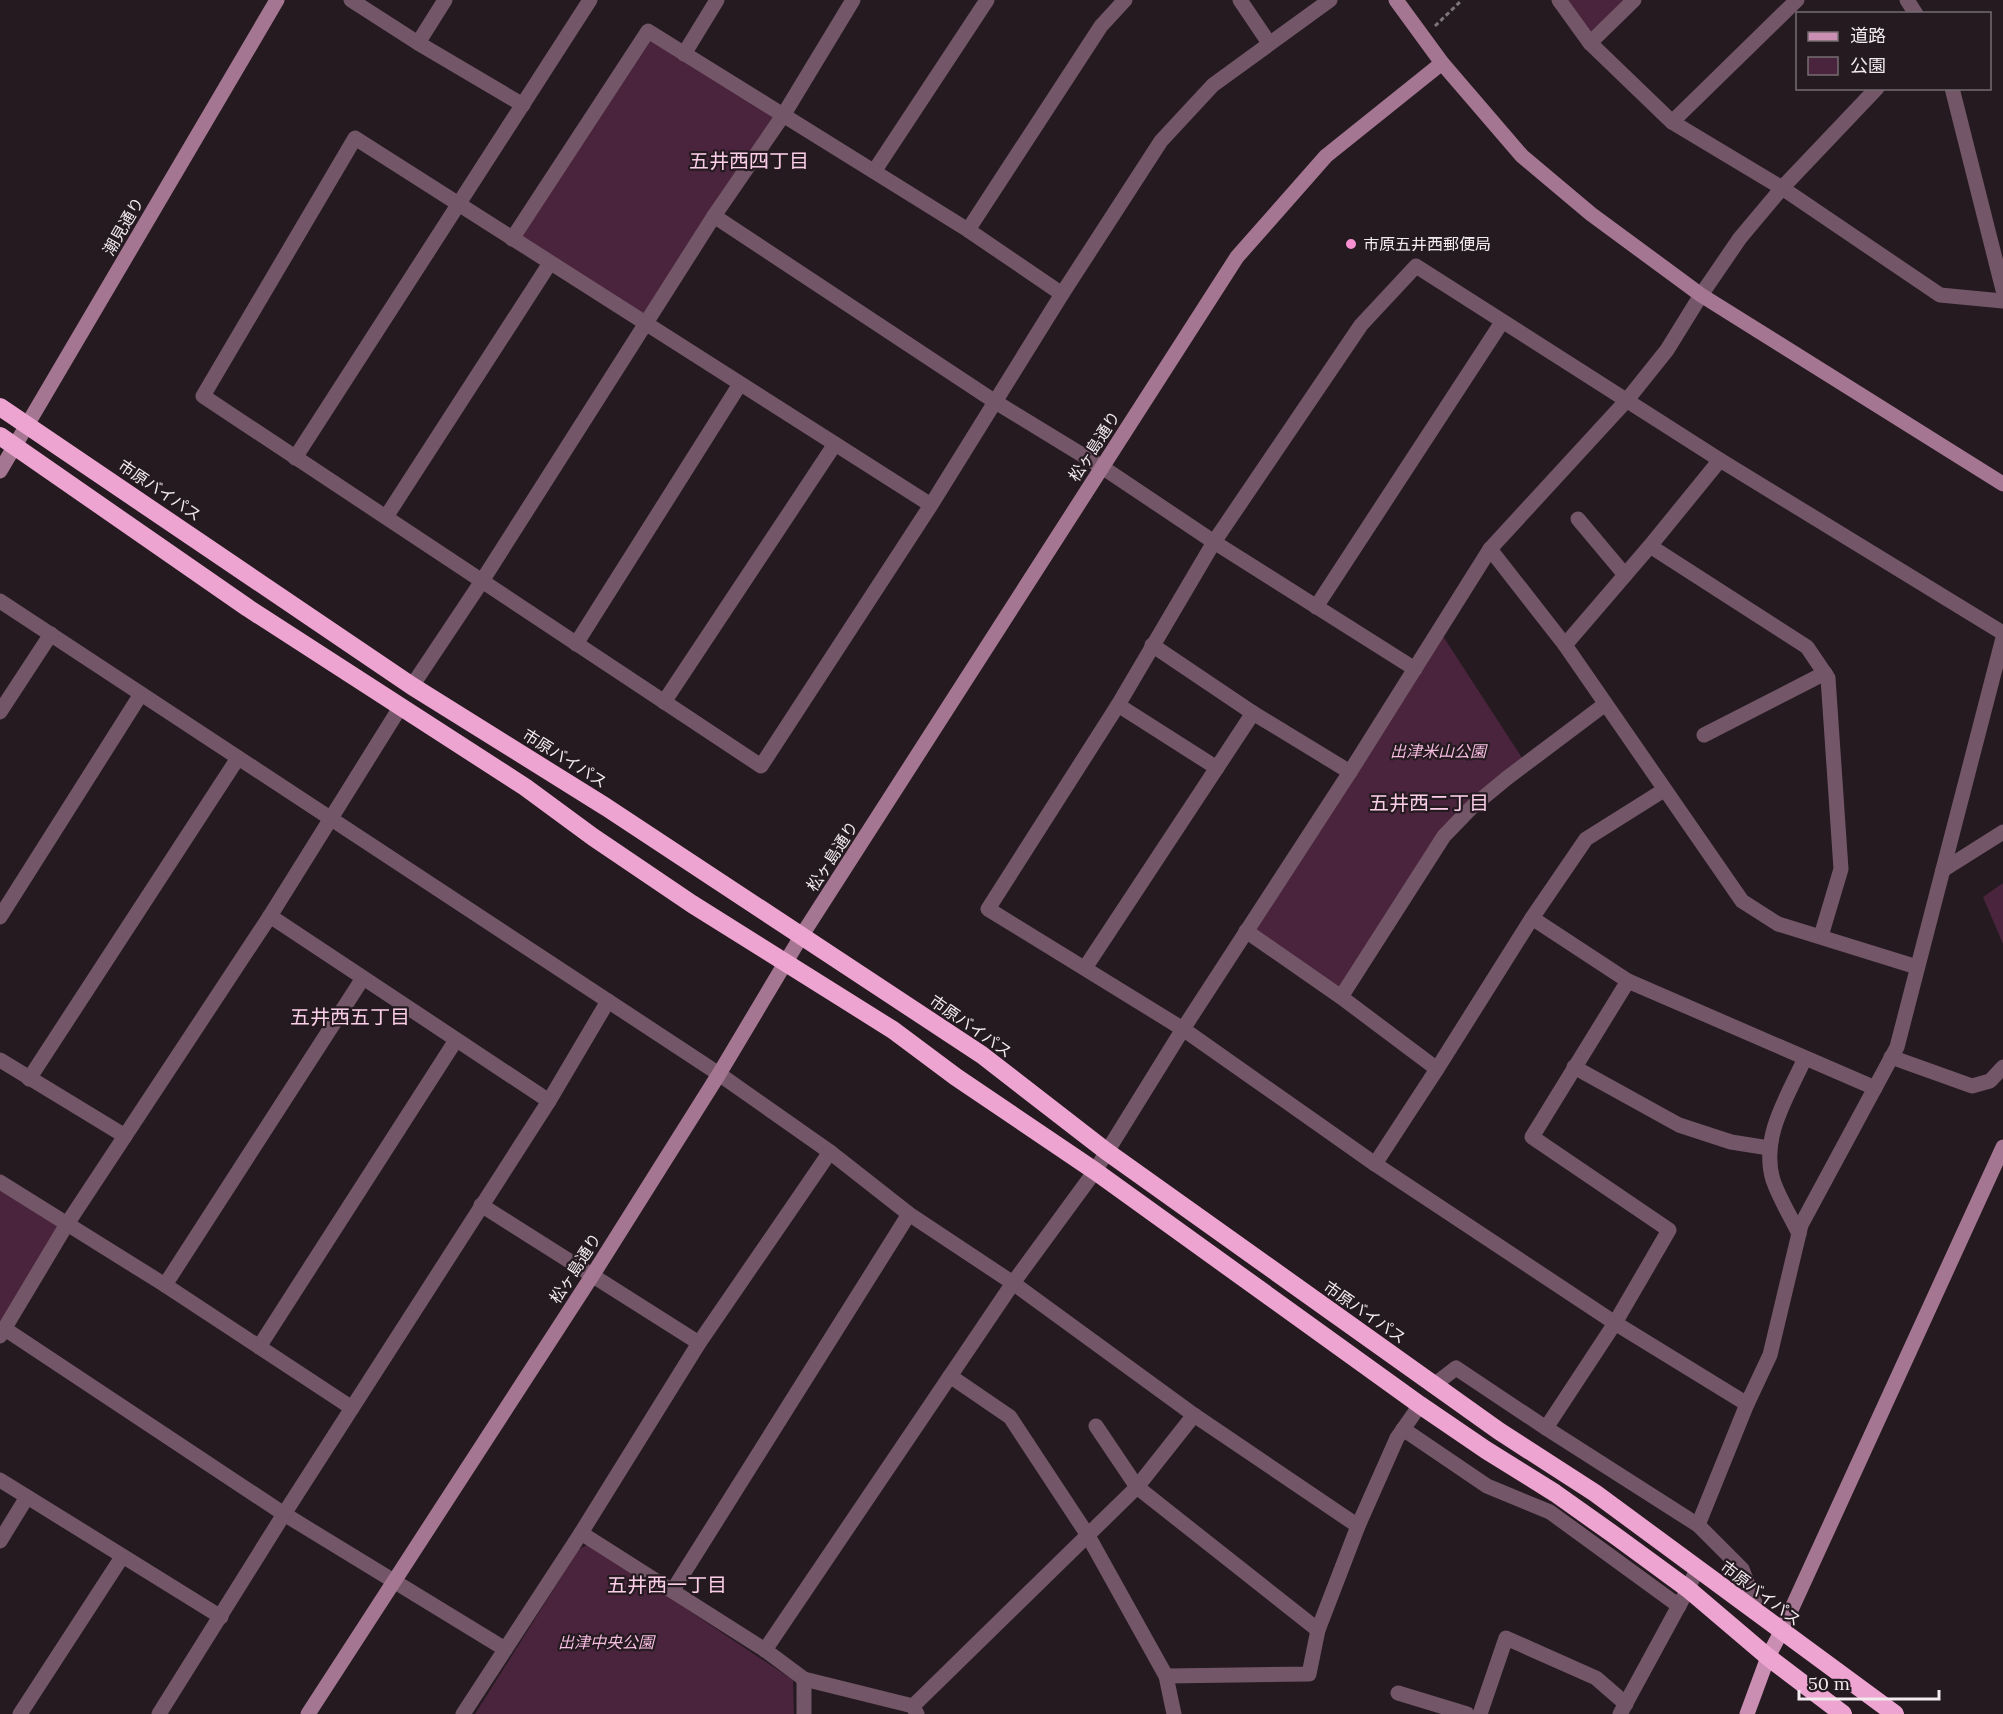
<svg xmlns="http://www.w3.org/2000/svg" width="2003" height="1714" font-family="Lora,'Noto Sans JP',serif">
  <rect width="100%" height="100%" fill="#241a20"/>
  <g fill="#4a243c">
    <path d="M1559,0H1634L1590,43Z"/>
    <path d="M648,31L784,114L645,323L512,239Z"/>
    <path d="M1439,630L1526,764L1473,806L1341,997L1246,931Z"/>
    <path d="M2003,883V944L1983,897Z"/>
    <path d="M0,1182L67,1224L0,1329Z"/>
    <path d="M589,1544L793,1680L794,1714H475L579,1549Z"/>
  </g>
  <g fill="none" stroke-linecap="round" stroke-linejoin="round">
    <path stroke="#7e757a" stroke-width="3" stroke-dasharray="4.5 3" stroke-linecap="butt" d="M1435,26L1462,0"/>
    <g stroke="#735668" stroke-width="15">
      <path d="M351,0L418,43L523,105"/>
      <path d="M1240,0L1269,43"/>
      <path d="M1559,0L1590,43L1672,122L1782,188L1940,295L2003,301"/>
      <path d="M1907,0L1916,14"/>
      <path d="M418,43L445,0"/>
      <path d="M1590,43L1634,0"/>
      <path d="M684,54L717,0"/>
      <path d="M1952,88L2003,290"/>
      <path d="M1672,122L1797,0"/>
      <path d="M875,170L987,0"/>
      <path d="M714,216L994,401L1102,467L1214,542L1415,669"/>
      <path d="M968,230L1101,26L1125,0"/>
      <path d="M512,239L648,31L968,230L1062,294"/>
      <path d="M295,458L590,0"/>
      <path d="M931,505L355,138L203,396L761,766L931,505L1062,294L1161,141L1213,85L1330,0"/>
      <path d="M386,517L550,263"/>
      <path d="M1578,519L1625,575"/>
      <path d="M1650,546L1807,647L1828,678L1841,869L1821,936"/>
      <path d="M1490,549L1565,645L1742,901L1778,924L1917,967"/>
      <path d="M0,601L719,1074L830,1152L909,1214L1013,1283L1194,1415L1358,1526"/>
      <path d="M1316,607L1502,322"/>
      <path d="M576,644L740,384"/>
      <path d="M1152,645L1253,713L1350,772"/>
      <path d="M1565,645L1650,546L1720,460"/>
      <path d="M412,686L482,581L714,216L784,114L853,0"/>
      <path d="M664,702L835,444"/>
      <path d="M1118,705L1217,768"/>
      <path d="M0,712L51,634"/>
      <path d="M1704,735L1825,673"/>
      <path d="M1943,870L2003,832"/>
      <path d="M270,916L549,1101"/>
      <path d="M0,917L141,694"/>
      <path d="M1532,918L1628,981L1875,1088"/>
      <path d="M1246,931L1341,997L1437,1069"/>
      <path d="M1085,968L1253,713"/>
      <path d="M1341,997L1444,836L1473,806L1507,778L1604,705"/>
      <path d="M1891,1057L1972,1086L1990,1081L2003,1067"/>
      <path d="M0,1060L125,1136"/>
      <path d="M1574,1067L1679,1125L1731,1142L1769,1148"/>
      <path d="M29,1079L238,758"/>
      <path d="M1375,1164L1437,1069L1532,918L1586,839L1664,790"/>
      <path d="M0,1182L165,1285L352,1408"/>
      <path d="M481,1205L699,1343"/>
      <path d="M1799,1234C1791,1217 1779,1198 1773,1180C1760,1137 1788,1096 1805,1058"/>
      <path d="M165,1285L363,978"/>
      <path d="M5,1329L284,1514L505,1649"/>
      <path d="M0,1336L67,1224L270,916L401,706"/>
      <path d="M259,1347L456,1040"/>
      <path d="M950,1376L1010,1417L1087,1534L1166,1676L1174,1714"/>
      <path d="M1434,1385L1456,1368L1546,1428L1698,1525L1742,1569L1760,1616"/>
      <path d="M1747,1404L1615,1323L1375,1164L1183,1029L988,909L1118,705L1214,542L1361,325L1416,266L1720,460L2003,633"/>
      <path d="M1096,1426L1137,1487L1318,1630"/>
      <path d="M1546,1428L1615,1323L1669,1230L1532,1137L1628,981"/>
      <path d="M1403,1429L1487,1486L1550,1512L1679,1606"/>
      <path d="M0,1480L221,1617"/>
      <path d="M1698,1525L1747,1404L1770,1355L1801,1225L1897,1047L2003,638"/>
      <path d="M581,1533L765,1650L804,1679L913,1706"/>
      <path d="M0,1541L27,1497"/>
      <path d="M673,1590L909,1214"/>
      <path d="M765,1650L1013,1283L1095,1171L1183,1029L1350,772L1490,549L1627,400L1667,350L1701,295L1740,238L1782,188L1877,88"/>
      <path d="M1166,1676L1309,1674L1318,1630L1358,1526L1397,1438L1420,1405"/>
      <path d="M804,1679V1714"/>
      <path d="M1398,1693L1467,1714"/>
      <path d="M20,1714L122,1557"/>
      <path d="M159,1714L284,1514L549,1101L608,1001"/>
      <path d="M463,1714L581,1533L699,1343L830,1152"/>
      <path d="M917,1714L913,1706L1137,1487L1194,1415"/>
      <path d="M1480,1714L1506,1638L1596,1678L1626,1704"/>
      <path d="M1620,1714L1688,1589L1697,1569"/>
    </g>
    <g stroke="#a57692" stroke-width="15">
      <path d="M1396,0L1442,63L1522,156L1591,214L1701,295L2003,484"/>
      <path d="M0,471L277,0"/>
      <path d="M1781,1632L2003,1147"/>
      <path d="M308,1714L592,1276L719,1074L802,935L1237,257L1326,156L1442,63"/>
    </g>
    <path stroke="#cb8eb3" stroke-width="15" d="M1747,1714L1768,1657L1781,1632"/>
    <g stroke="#eea4d1" stroke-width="18">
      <path d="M0,407L412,686L606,807L982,1055L1106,1151L1499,1431L1595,1493L1895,1714"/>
      <path d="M0,436L248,608L525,787L593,837L692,904L893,1030L956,1077L1095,1171L1420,1405L1486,1450L1555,1493L1617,1537L1688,1589L1768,1657L1843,1714"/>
    </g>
  </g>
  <circle fill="#f690d1" stroke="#241a20" stroke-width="2" cx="1351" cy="244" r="6"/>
  <g text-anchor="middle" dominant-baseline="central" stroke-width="4.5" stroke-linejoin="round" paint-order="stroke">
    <g font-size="16" fill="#f1eaee" stroke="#241a20">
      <text transform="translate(123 226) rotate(-60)">潮見通り</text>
      <text transform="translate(1094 446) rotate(-57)">松ヶ島通り</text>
      <text transform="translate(160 490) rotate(34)">市原バイパス</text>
      <text transform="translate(565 758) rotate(32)">市原バイパス</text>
      <text transform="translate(832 856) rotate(-57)">松ヶ島通り</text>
      <text transform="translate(971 1026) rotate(35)">市原バイパス</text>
      <text transform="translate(575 1268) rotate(-57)">松ヶ島通り</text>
      <text transform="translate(1365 1312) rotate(35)">市原バイパス</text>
      <text transform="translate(1761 1593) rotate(37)">市原バイパス</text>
    </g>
    <g font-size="16" fill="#f1eaee" stroke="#241a20" text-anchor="start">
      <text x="1363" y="244">市原五井西郵便局</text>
    </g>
    <g font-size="16" font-style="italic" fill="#f7bde0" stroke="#241a20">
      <text x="1438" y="751">出津米山公園</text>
      <text x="606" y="1642">出津中央公園</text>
    </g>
    <g font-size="20" fill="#fbcee8" stroke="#241a20">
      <text x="749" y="160">五井西四丁目</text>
      <text x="1429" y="802">五井西二丁目</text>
      <text x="350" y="1016">五井西五丁目</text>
      <text x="667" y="1584">五井西一丁目</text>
    </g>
  </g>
  <rect x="1796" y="12" width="195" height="78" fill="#241a20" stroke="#766d72" stroke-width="1.5"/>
  <rect x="1808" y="32" width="30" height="9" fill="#cb8eb3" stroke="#766d72" stroke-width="1.5"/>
  <text x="1850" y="42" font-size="18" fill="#f1eaee">道路</text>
  <rect x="1808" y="57" width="30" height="18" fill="#4a243c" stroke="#766d72" stroke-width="1.5"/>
  <text x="1850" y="72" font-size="18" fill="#f1eaee">公園</text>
  <path d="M1799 1690v9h140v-9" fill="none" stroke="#f1eaee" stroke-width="3"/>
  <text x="1808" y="1690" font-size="18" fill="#f1eaee" stroke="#241a20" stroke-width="4.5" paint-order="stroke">50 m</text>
</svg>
